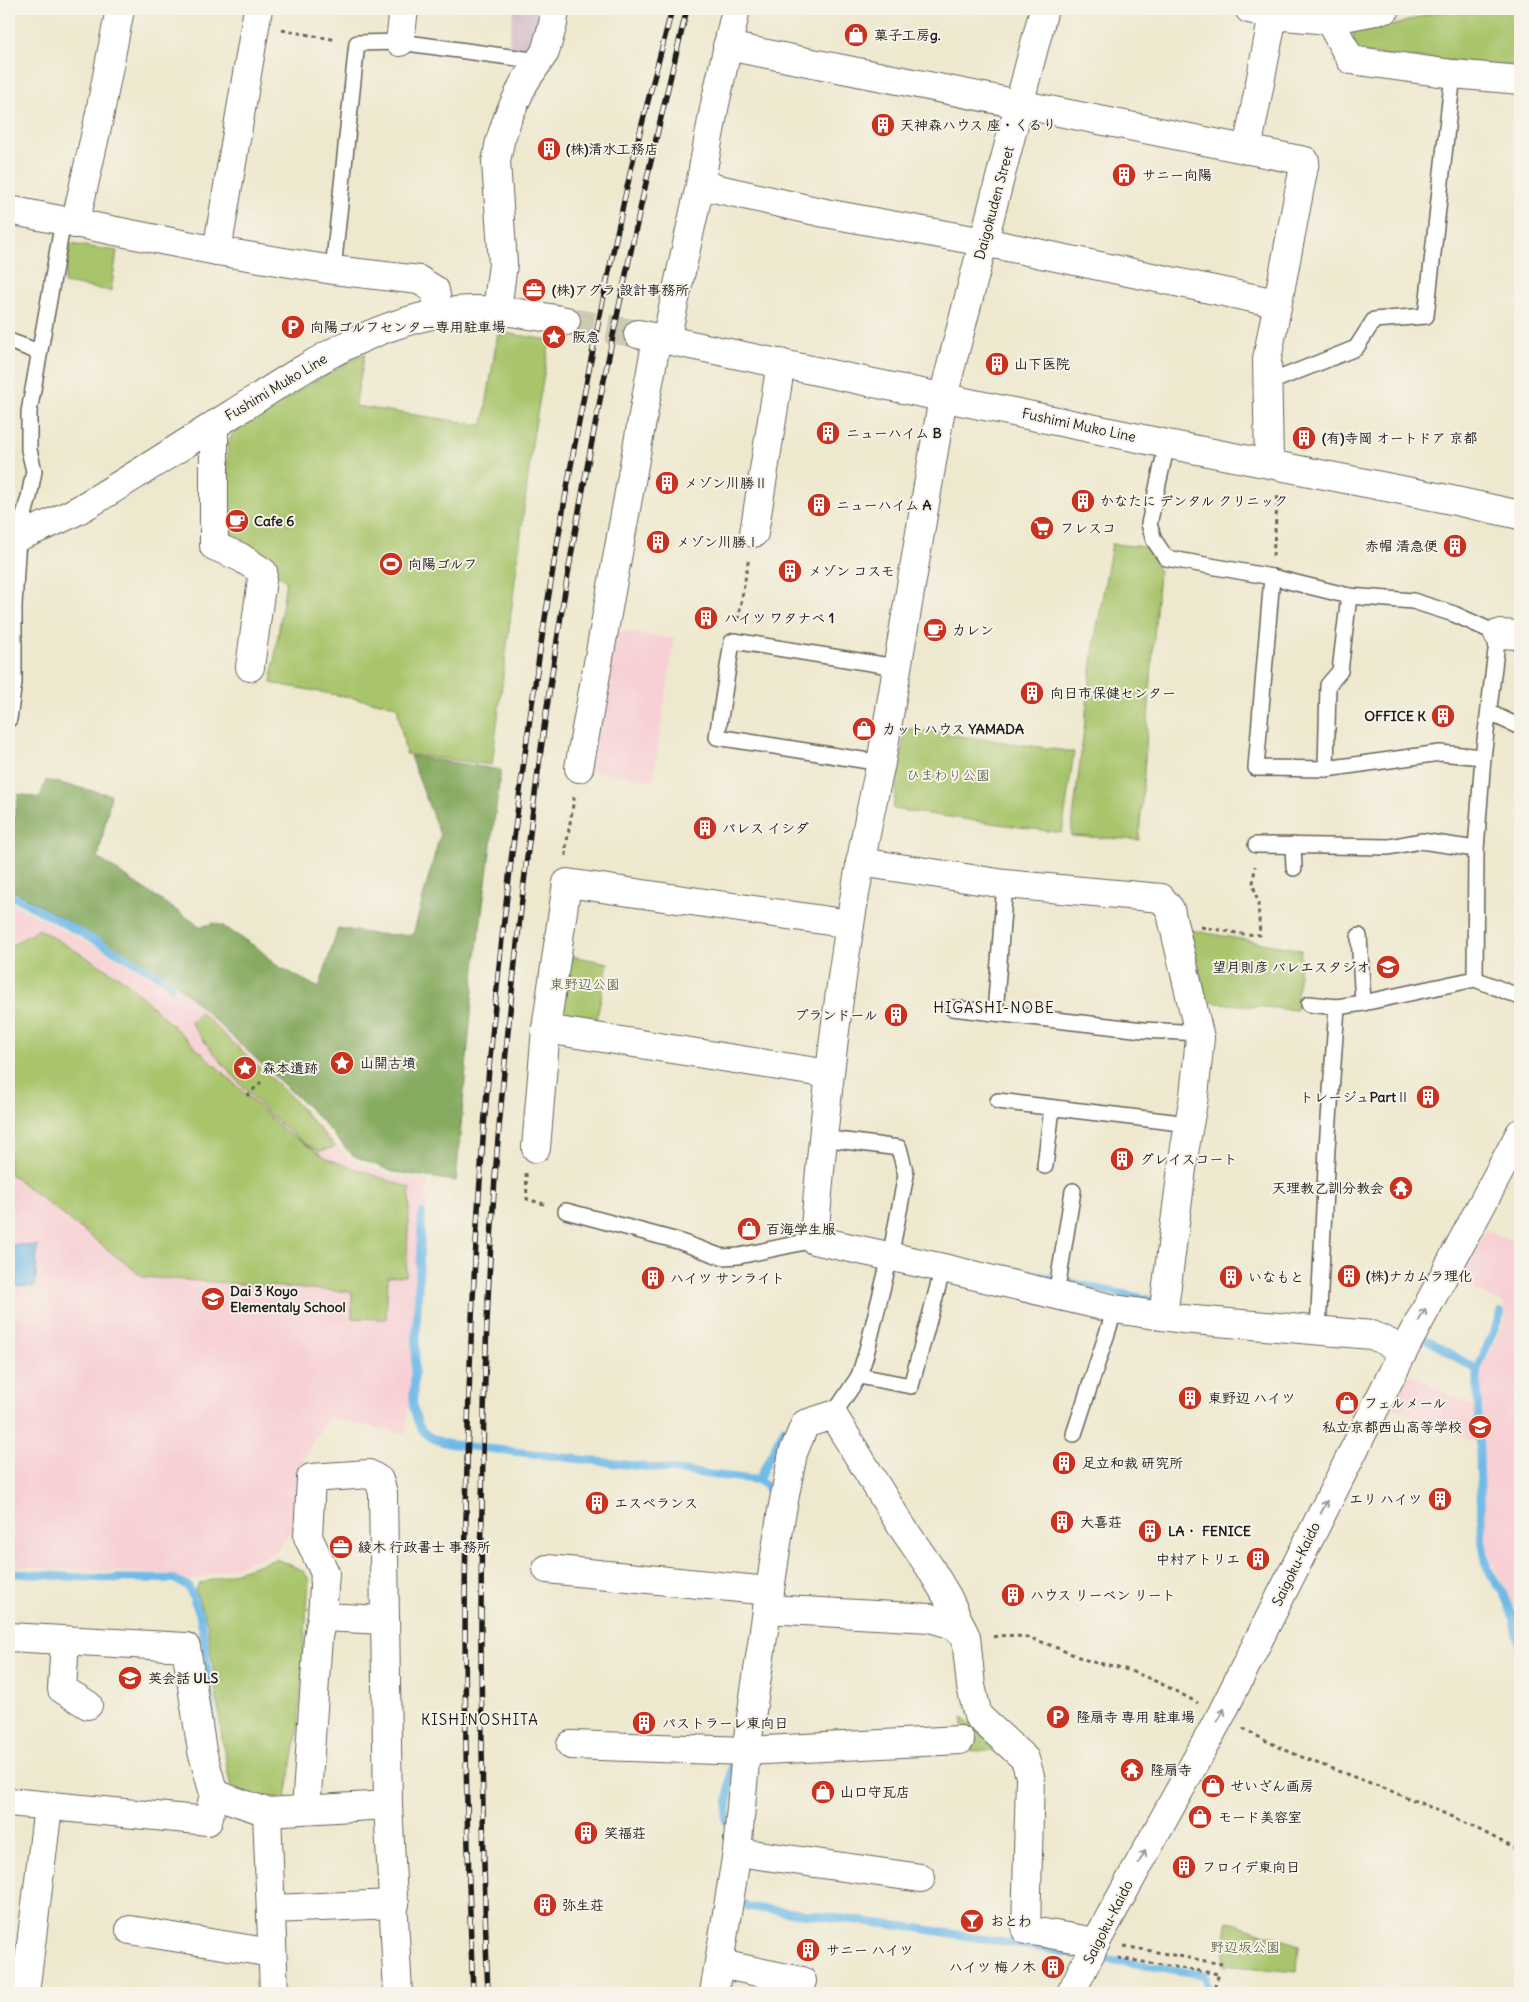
<svg xmlns="http://www.w3.org/2000/svg" width="1529" height="2002" font-family="Delius,'Klee One',sans-serif">
  <rect width="100%" height="100%" fill="#f7f3e8"/>
  <filter id="ink" filterUnits="userSpaceOnUse"><feTurbulence type="fractalNoise" baseFrequency=".02" numOctaves="2"/><feDisplacementMap in="SourceGraphic" scale="10" xChannelSelector="R" yChannelSelector="G"/><feConvolveMatrix kernelMatrix="1 2 1 2 8 2 1 2 1" color-interpolation-filters="sRGB"/></filter>
  <filter id="wash" filterUnits="userSpaceOnUse"><feTurbulence type="fractalNoise" baseFrequency=".0096" numOctaves="4" result="noise"/><feDisplacementMap in="SourceGraphic" scale="20" xChannelSelector="R" yChannelSelector="G"/><feGaussianBlur stdDeviation="1.12" result="paint"/><feColorMatrix in="noise" values="0 0 0 0 0 0 0 0 0 0 0 0 0 0 0 0 0 1.4 0 .05"/><feComposite in="paint" operator="in"/></filter>
  <g filter="url(#wash)">
    <rect width="100%" height="100%" fill="#eee8ce"/>
    <g fill="#f7cfd4">
      <path d="M611,629L674,639L653,781L587,770Z"/>
      <path d="M9,902L154,977L166,988L175,984L289,1093L349,1159L391,1176L428,1181L406,1434L328,1418L308,1449L301,1472L300,1532L288,1535L273,1554L191,1581L168,1574L9,1566Z"/>
      <path d="M1486,1230L1520,1244V1631L1513,1607L1485,1548L1483,1446L1393,1407L1409,1374L1476,1408L1481,1407V1371L1506,1317L1504,1304L1457,1282Z"/>
    </g>
    <path fill="#d2bdc8" d="M514,9H547L537,53L508,48Z"/>
    <g fill="#a8c56c" stroke="#627044">
      <path d="M1444,9H1520V65H1488L1354,52L1353,30L1383,29Z"/>
      <path d="M70,244L117,251L111,291L64,283Z"/>
      <path d="M498,332L550,340L533,437L492,765L406,754L397,706L271,683L286,581L244,548L224,544L228,443L237,425L365,353L355,406L483,425Z"/>
      <path d="M1112,544L1149,547L1159,571L1139,840L1071,836L1095,638Z"/>
      <path d="M905,728L1074,752L1062,833L893,809Z"/>
      <path d="M39,929L123,979L286,1132L328,1159L410,1188L406,1276L388,1277L386,1319L352,1318V1292L143,1277L9,1173V947Z"/>
      <path d="M1190,930L1301,950L1296,1010L1207,1002Z"/>
      <path d="M571,956L608,963L596,1022L573,1018L562,1005Z"/>
      <path d="M200,1012L291,1097L335,1147L320,1151C283,1138 213,1055 190,1022Z"/>
      <path d="M276,1559L302,1570L309,1579L298,1730L286,1797L247,1803L234,1795L230,1784L222,1738L207,1623L195,1590L199,1584Z"/>
      <path d="M963,1717L1004,1752L962,1750Z"/>
      <path d="M1227,1921L1299,1945L1297,1972L1223,1965Z"/>
    </g>
    <path fill="#86aa60" stroke="#51633e" d="M410,756L501,770L476,957L456,1181L393,1172L352,1155L315,1114L173,981L9,888V840L19,794L40,798L46,780L111,795L98,858L201,927L214,923L223,926L259,949L276,965L319,988L338,928L373,934L413,935L440,835Z"/>
    <path fill="#6fbae8" stroke="#466b82" d="M9,1244L37,1246L35,1287L9,1286Z"/>
    <g fill="none" stroke-linecap="round" stroke-linejoin="round">
      <g stroke="#6fbae8" stroke-width="8">
        <path d="M9,894L135,962L162,977L171,986"/>
        <path d="M422,1213L413,1405C419,1432 423,1437 449,1444L758,1480C768,1486 772,1490 770,1502"/>
        <path d="M1007,1269L1160,1302"/>
        <path d="M1501,1313L1477,1370L1482,1541L1487,1568L1503,1593L1511,1611L1520,1650"/>
        <path d="M1416,1337L1430,1341L1477,1370"/>
        <path d="M758,1480L784,1429"/>
        <path d="M9,1573L94,1578L174,1579L188,1586L200,1615L205,1647L212,1727"/>
        <path d="M726,1821L732,1763"/>
        <path d="M736,1898L749,1907L917,1928L1083,1955"/>
        <path d="M1094,1957L1205,1975L1208,1989L1206,1993"/>
      </g>
    </g>
  </g>
  <g filter="url(#ink)">
    <g fill="none" stroke-linecap="round" stroke-linejoin="round">
      <path stroke="#cec9b3" stroke-width="28" stroke-dasharray="28 14" stroke-linecap="butt" d="M566,321L638,334"/>
      <g stroke="#66635a" stroke-width="18">
        <g id="lane">
          <path d="M333,270L357,43L400,42L539,61"/>
          <path d="M9,341L39,352"/>
          <path d="M1268,383L1356,348L1374,320L1426,316L1453,74"/>
          <path d="M1167,444L1149,524L1154,540L1166,558L1272,577L1349,596L1413,601L1454,614L1498,634L1483,757L1476,849L1421,841L1389,847L1256,845"/>
          <path d="M1272,577L1256,768L1326,769L1440,753L1483,757"/>
          <path d="M1490,713L1520,727"/>
          <path d="M9,719L14,682V605L18,537L29,497L34,471L29,450V412L63,221"/>
          <path d="M881,763L717,737L732,642L734,641L896,667"/>
          <path d="M1326,769L1328,685L1340,671L1349,596"/>
          <path d="M1293,845L1294,868"/>
          <path d="M1005,884L995,1013L1143,1030L1200,1033"/>
          <path d="M1359,936L1363,1003"/>
          <path d="M1475,979L1476,849"/>
          <path d="M1309,1004L1337,1007L1363,1003L1475,979L1520,997"/>
          <path d="M952,1008L995,1013"/>
          <path d="M998,1101L1189,1124"/>
          <path d="M822,1138L899,1148L906,1175L890,1257L866,1354L859,1376L833,1415"/>
          <path d="M1045,1166L1052,1108"/>
          <path d="M566,1211L678,1241L722,1257L739,1256L814,1240"/>
          <path d="M1056,1295L1073,1191"/>
          <path d="M1318,1331L1327,1148L1337,1007"/>
          <path d="M859,1376L911,1386L943,1268"/>
          <path d="M1074,1434L1115,1309"/>
        </g>
      </g>
      <g stroke="#66635a" stroke-width="30">
        <g id="street">
          <path d="M1044,9L943,397L881,763C845,920 827,1080 814,1240L943,1268L1115,1309L1182,1319L1372,1335L1404,1350"/>
          <path d="M1249,9L1273,15L1329,20L1386,9"/>
          <path d="M1329,20L1351,60L1453,74L1520,80"/>
          <path d="M400,42L404,9"/>
          <path d="M727,46L1305,161L1267,359L1269,463"/>
          <path d="M1247,150L1273,15"/>
          <path d="M700,185L825,213L984,242L1277,303"/>
          <path d="M9,210L217,251L333,270L419,280L435,290L439,314"/>
          <path d="M75,224L98,123L120,9"/>
          <path d="M217,251L258,9"/>
          <path d="M497,310L503,264L496,162L500,141L508,117L524,83L545,52L553,24L555,9"/>
          <path d="M666,340L700,185L715,104L736,9"/>
          <path d="M214,425V546L240,557L263,572L250,667"/>
          <path d="M754,533L781,363"/>
          <path d="M1498,634L1520,635"/>
          <path d="M579,768L657,338"/>
          <path d="M860,862L1005,884L1161,898L1170,909L1200,1038L1194,1096L1184,1153L1163,1316"/>
          <path d="M546,1029L829,1074"/>
          <path d="M536,1148L546,1029L567,883L850,924"/>
          <path d="M547,1569L770,1591"/>
          <path d="M767,1609L930,1618L951,1624L966,1637"/>
          <path d="M322,1617L385,1620"/>
          <path d="M9,1637L186,1647L202,1751L214,1794L208,1821L9,1802"/>
          <path d="M65,1641L62,1689L88,1705"/>
          <path d="M571,1745L746,1751L960,1740"/>
          <path d="M214,1794L267,1812L274,1993"/>
          <path d="M306,1809L318,1637L322,1617L325,1573L308,1537L311,1478L369,1474L379,1480L383,1493L388,1805L398,1993"/>
          <path d="M267,1812L388,1805"/>
          <path d="M737,1852L921,1878"/>
          <path d="M271,1909L395,1904"/>
          <path d="M130,1930L272,1953"/>
          <path d="M720,1964L802,1981"/>
          <path d="M25,1993L48,1807"/>
          <path d="M714,1993L737,1852L746,1751L781,1516L793,1453L805,1424L833,1415L900,1524L929,1566L948,1598L966,1637L971,1686L978,1716L1025,1759L1030,1776L1026,1930L1096,1942"/>
          <path d="M1071,1993L1096,1942L1221,1715L1404,1350L1520,1133"/>
        </g>
      </g>
      <g stroke="#66635a" stroke-width="30">
        <g id="secondary">
          <path d="M638,334L1167,444L1442,498L1520,515"/>
          <path d="M9,539L18,537C39,528 61,520 80,509C131,479 181,446 232,414C302,370 372,320 457,311C494,307 530,315 566,321"/>
        </g>
      </g>
      <g stroke="#66635a" stroke-width="3" stroke-dasharray="4 4" stroke-linecap="butt">
        <path d="M282,30L337,40"/>
        <path d="M1273,556L1278,493"/>
        <path d="M738,620L749,557"/>
        <path d="M566,856V847L575,793"/>
        <path d="M1201,927L1243,934L1260,935L1258,903L1253,884L1255,866"/>
        <path d="M247,1096L261,1082"/>
        <path d="M526,1173L527,1199L547,1205"/>
        <path d="M993,1637C1026,1630 1054,1648 1084,1659C1096,1664 1109,1664 1121,1668C1148,1676 1174,1690 1198,1703"/>
        <path d="M1243,1728C1288,1755 1337,1770 1386,1789C1431,1807 1478,1827 1520,1852"/>
        <path d="M1124,1946L1222,1964"/>
        <path d="M1118,1958L1219,1974L1212,1993"/>
      </g>
      <use href="#lane" stroke="#fff" stroke-width="15"/>
      <use href="#street" stroke="#fff" stroke-width="28"/>
      <use href="#secondary" stroke="#fff" stroke-width="28"/>
      <g stroke="#1c1c1c" stroke-width="5.5">
        <g id="rail">
          <path d="M473,1993C461,1709 461,1423 483,1139C509,811 560,485 632,165C644,113 659,61 672,9"/>
          <path d="M488,1993C483,1879 482,1765 481,1651C481,1481 484,1309 498,1139C515,942 538,744 572,550C604,368 643,188 687,9"/>
        </g>
      </g>
      <use href="#rail" stroke="#f7f3e8" stroke-width="4" stroke-dasharray="11" stroke-linecap="butt"/>
    </g>
    <defs><path id="oneway-shaft" d="M-6 0H5M1.5-3L5.5 0L1.5 3" fill="none" stroke-width="1.6" stroke-linecap="round" stroke-linejoin="round" transform="scale(1.25)"/></defs>
    <g stroke="#999">
      <use href="#oneway-shaft" transform="translate(1422 1315) rotate(-62)"/>
      <use href="#oneway-shaft" transform="translate(1324 1507) rotate(-64)"/>
      <use href="#oneway-shaft" transform="translate(1221 1715) rotate(-62)"/>
      <use href="#oneway-shaft" transform="translate(1142 1857) rotate(-61)"/>
    </g>
  </g>
  <defs>
    <g id="shop-disc" transform="scale(1.25)"><circle r="9.5" fill="#c8321e" stroke="#f7f3e8"/><path d="M-5-2.5h2.3a2.7 3.5 0 0 1 5.4 0H5L5.5 6h-11ZM-1.5-2.5h3a1.5 2.3 0 0 0-3 0Z" fill="#fff"/></g>
    <g id="building-disc" transform="scale(1.25)"><circle r="9.5" fill="#c8321e" stroke="#f7f3e8"/><path d="M-4-6H4V6H1V3H-1V6H-4ZM-2.5-4.3h1.7v1.8h-1.7ZM.8-4.3h1.7v1.8H.8ZM-2.5-1h1.7V.8h-1.7ZM.8-1h1.7V.8H.8Z" fill="#fff"/></g>
    <g id="office-disc" transform="scale(1.25)"><circle r="9.5" fill="#c8321e" stroke="#f7f3e8"/><path d="M-6-3h4V-5.5h4V-3h4V5H-6ZM-1-4.5V-3h2v-1.5ZM-6 0V1H6V0Z" fill="#fff"/></g>
    <g id="parking-disc" transform="scale(1.25)"><circle r="9.5" fill="#c8321e" stroke="#f7f3e8"/><path d="M-3.5-5.5H1a3.5 3.5 0 0 1 0 7H-1V5.5H-3.5ZM-1-3.4V-.6H.8a1.4 1.4 0 0 0 0-2.8Z" fill="#fff"/></g>
    <g id="sight-disc" transform="scale(1.25)"><circle r="9.5" fill="#c8321e" stroke="#f7f3e8"/><path d="M0-6L1.8-2.2L6-1.7L2.9 1.2L3.7 5.4L0 3.3L-3.7 5.4L-2.9 1.2L-6-1.7L-1.8-2.2Z" fill="#fff"/></g>
    <g id="cafe-disc" transform="scale(1.25)"><circle r="9.5" fill="#c8321e" stroke="#f7f3e8"/><path d="M-5.5-4.5H6V0H3Q3 3.5 0 3.5H-2.5Q-5.5 3.5-5.5 0ZM3-3.2v2h1.7v-2ZM-6 4.5H4V6H-6Z" fill="#fff"/></g>
    <g id="supermarket-disc" transform="scale(1.25)"><circle r="9.5" fill="#c8321e" stroke="#f7f3e8"/><path d="M-6-5.5h2.5l.6 2H6L4.5 2H-2.5L-4.4-4H-6ZM-1.5 3.2a1.3 1.3 0 1 0 .1 0ZM3 3.2a1.3 1.3 0 1 0 .1 0Z" fill="#fff"/></g>
    <g id="stadium-disc" transform="scale(1.25)"><circle r="9.5" fill="#c8321e" stroke="#f7f3e8"/><path d="M0-5a6.5 5 0 1 0 0 10a6.5 5 0 1 0 0-10ZM-3.5-1.8h7v3.6h-7Z" fill="#fff"/></g>
    <g id="school-disc" transform="scale(1.25)"><circle r="9.5" fill="#c8321e" stroke="#f7f3e8"/><path d="M0-5L7-2L0 1L-7-2ZM-4 1L0 2.5L4 1V4Q0 6-4 4Z" fill="#fff"/></g>
    <g id="temple-disc" transform="scale(1.25)"><circle r="9.5" fill="#c8321e" stroke="#f7f3e8"/><path d="M0-6L5-2H3V0L6.5 2.5H4V6H1.5V3h-3V6H-4V2.5H-6.5L-3 0V-2H-5Z" fill="#fff"/></g>
    <g id="bar-disc" transform="scale(1.25)"><circle r="9.5" fill="#c8321e" stroke="#f7f3e8"/><path d="M-6-5H6L.8 .8V4.5H3.5V6h-7V4.5H-.8V.8Z" fill="#fff"/></g>
  </defs>
  <g fill-rule="evenodd">
    <use href="#shop-disc" x="856" y="35"/>
    <use href="#building-disc" x="883" y="125"/>
    <use href="#building-disc" x="549" y="149"/>
    <use href="#building-disc" x="1124" y="175"/>
    <use href="#office-disc" x="534" y="290"/>
    <use href="#parking-disc" x="293" y="327"/>
    <use href="#sight-disc" x="554" y="337"/>
    <use href="#building-disc" x="997" y="364"/>
    <use href="#building-disc" x="828" y="433"/>
    <use href="#building-disc" x="1304" y="438"/>
    <use href="#building-disc" x="667" y="483"/>
    <use href="#building-disc" x="1083" y="501"/>
    <use href="#building-disc" x="819" y="505"/>
    <use href="#cafe-disc" x="237" y="521"/>
    <use href="#supermarket-disc" x="1042" y="528"/>
    <use href="#building-disc" x="658" y="542"/>
    <use href="#building-disc" x="1455" y="546"/>
    <use href="#stadium-disc" x="391" y="564"/>
    <use href="#building-disc" x="790" y="571"/>
    <use href="#building-disc" x="706" y="618"/>
    <use href="#cafe-disc" x="935" y="630"/>
    <use href="#building-disc" x="1032" y="693"/>
    <use href="#building-disc" x="1443" y="716"/>
    <use href="#shop-disc" x="864" y="729"/>
    <use href="#building-disc" x="705" y="828"/>
    <use href="#school-disc" x="1388" y="967"/>
    <use href="#building-disc" x="896" y="1015"/>
    <use href="#sight-disc" x="342" y="1063"/>
    <use href="#sight-disc" x="245" y="1068"/>
    <use href="#building-disc" x="1428" y="1097"/>
    <use href="#building-disc" x="1122" y="1159"/>
    <use href="#temple-disc" x="1401" y="1188"/>
    <use href="#shop-disc" x="749" y="1229"/>
    <use href="#building-disc" x="1349" y="1276"/>
    <use href="#building-disc" x="1231" y="1277"/>
    <use href="#building-disc" x="653" y="1278"/>
    <use href="#school-disc" x="213" y="1299"/>
    <use href="#building-disc" x="1190" y="1398"/>
    <use href="#shop-disc" x="1347" y="1403"/>
    <use href="#school-disc" x="1480" y="1427"/>
    <use href="#building-disc" x="1064" y="1463"/>
    <use href="#building-disc" x="1440" y="1499"/>
    <use href="#building-disc" x="597" y="1503"/>
    <use href="#building-disc" x="1062" y="1522"/>
    <use href="#building-disc" x="1150" y="1531"/>
    <use href="#office-disc" x="341" y="1547"/>
    <use href="#building-disc" x="1258" y="1559"/>
    <use href="#building-disc" x="1013" y="1595"/>
    <use href="#school-disc" x="130" y="1678"/>
    <use href="#parking-disc" x="1058" y="1717"/>
    <use href="#building-disc" x="644" y="1723"/>
    <use href="#temple-disc" x="1132" y="1770"/>
    <use href="#shop-disc" x="1213" y="1786"/>
    <use href="#shop-disc" x="823" y="1792"/>
    <use href="#shop-disc" x="1200" y="1817"/>
    <use href="#building-disc" x="586" y="1833"/>
    <use href="#building-disc" x="1184" y="1867"/>
    <use href="#building-disc" x="545" y="1905"/>
    <use href="#bar-disc" x="972" y="1921"/>
    <use href="#building-disc" x="808" y="1950"/>
    <use href="#building-disc" x="1053" y="1967"/>
  </g>
  <g text-anchor="middle" dominant-baseline="central" stroke-width="4" stroke-linejoin="round" paint-order="stroke">
    <g font-size="14" font-weight="bold" fill="#1c1c1c" stroke="#f7f3e8" text-anchor="start">
      <text x="874" y="35">菓子工房g.</text>
      <text x="900" y="125">天神森ハウス 座・くるり</text>
      <text x="566" y="149">(株)清水工務店</text>
      <text x="1142" y="175">サニー向陽</text>
      <text x="552" y="290">(株)アグラ 設計事務所</text>
      <text x="310" y="327">向陽ゴルフセンター専用駐車場</text>
      <text x="572" y="337">阪急</text>
      <text x="1014" y="364">山下医院</text>
      <text x="846" y="433">ニューハイム B</text>
      <text x="1322" y="438">(有)寺岡 オートドア 京都</text>
      <text x="684" y="483">メゾン川勝Ⅱ</text>
      <text x="1100" y="501">かなたに デンタル クリニック</text>
      <text x="836" y="505">ニューハイム A</text>
      <text x="254" y="521">Cafe 6</text>
      <text x="1060" y="528">フレスコ</text>
      <text x="676" y="542">メゾン川勝Ⅰ</text>
      <text x="1438" y="546" text-anchor="end">赤帽 清急便</text>
      <text x="408" y="564">向陽ゴルフ</text>
      <text x="808" y="571">メゾン コスモ</text>
      <text x="724" y="618">ハイツ ワタナベ 1</text>
      <text x="952" y="630">カレン</text>
      <text x="1050" y="693">向日市保健センター</text>
      <text x="1426" y="716" text-anchor="end">OFFICE K</text>
      <text x="882" y="729">カットハウス YAMADA</text>
      <text x="722" y="828">パレス イシダ</text>
      <text x="1370" y="967" text-anchor="end">望月則彦 バレエスタジオ</text>
      <text x="878" y="1015" text-anchor="end">プランドール</text>
      <text x="360" y="1063">山開古墳</text>
      <text x="262" y="1068">森本遺跡</text>
      <text x="1410" y="1097" text-anchor="end">トレージュPartⅡ</text>
      <text x="1140" y="1159">グレイスコート</text>
      <text x="1384" y="1188" text-anchor="end">天理教乙訓分教会</text>
      <text x="766" y="1229">百海学生服</text>
      <text x="1366" y="1276">(株)ナカムラ理化</text>
      <text x="1248" y="1277">いなもと</text>
      <text x="670" y="1278">ハイツ サンライト</text>
      <text x="230" y="1291">Dai 3 Koyo<tspan x="230" dy="16">Elementaly School</tspan></text>
      <text x="1208" y="1398">東野辺 ハイツ</text>
      <text x="1364" y="1403">フェルメール</text>
      <text x="1462" y="1427" text-anchor="end">私立京都西山高等学校</text>
      <text x="1082" y="1463">足立和裁 研究所</text>
      <text x="1422" y="1499" text-anchor="end">エリ ハイツ</text>
      <text x="614" y="1503">エスぺランス</text>
      <text x="1080" y="1522">大喜荘</text>
      <text x="1168" y="1531">LA・ FENICE</text>
      <text x="358" y="1547">綾木 行政書士 事務所</text>
      <text x="1240" y="1559" text-anchor="end">中村アトリエ</text>
      <text x="1030" y="1595">ハウス リーベン リート</text>
      <text x="148" y="1678">英会話 ULS</text>
      <text x="1076" y="1717">隆扇寺 専用 駐車場</text>
      <text x="662" y="1723">パストラーレ東向日</text>
      <text x="1150" y="1770">隆扇寺</text>
      <text x="1230" y="1786">せいざん画房</text>
      <text x="840" y="1792">山口守瓦店</text>
      <text x="1218" y="1817">モード美容室</text>
      <text x="604" y="1833">笑福荘</text>
      <text x="1202" y="1867">フロイデ東向日</text>
      <text x="562" y="1905">弥生荘</text>
      <text x="990" y="1921">おとわ</text>
      <text x="826" y="1950">サニー ハイツ</text>
      <text x="1036" y="1967" text-anchor="end">ハイツ 梅ノ木</text>
    </g>
    <g font-size="14" fill="#1c1c1c" stroke="#f7f3e8">
      <text transform="translate(994 203) rotate(-75)">Daigokuden Street</text>
      <text transform="translate(276 387) rotate(-31)">Fushimi Muko Line</text>
      <text transform="translate(1079 425) rotate(12)">Fushimi Muko Line</text>
      <text transform="translate(1296 1564) rotate(-64)">Saigoku-Kaido</text>
      <text transform="translate(1108 1922) rotate(-63)">Saigoku-Kaido</text>
    </g>
    <g font-size="14" fill="#4d5738" stroke="#f7f3e8">
      <text x="948" y="775">ひまわり公園</text>
      <text x="585" y="984">東野辺公園</text>
      <text x="1245" y="1947">野辺坂公園</text>
    </g>
    <g font-size="15" letter-spacing="1" fill="#1c1c1c" stroke="#f7f3e8">
      <text x="994" y="1007">HIGASHI-NOBE</text>
      <text x="480" y="1719">KISHINOSHITA</text>
    </g>
  </g>
  <rect width="1529" height="2002" fill="none" stroke="#f7f3e8" stroke-width="30"/>
</svg>
